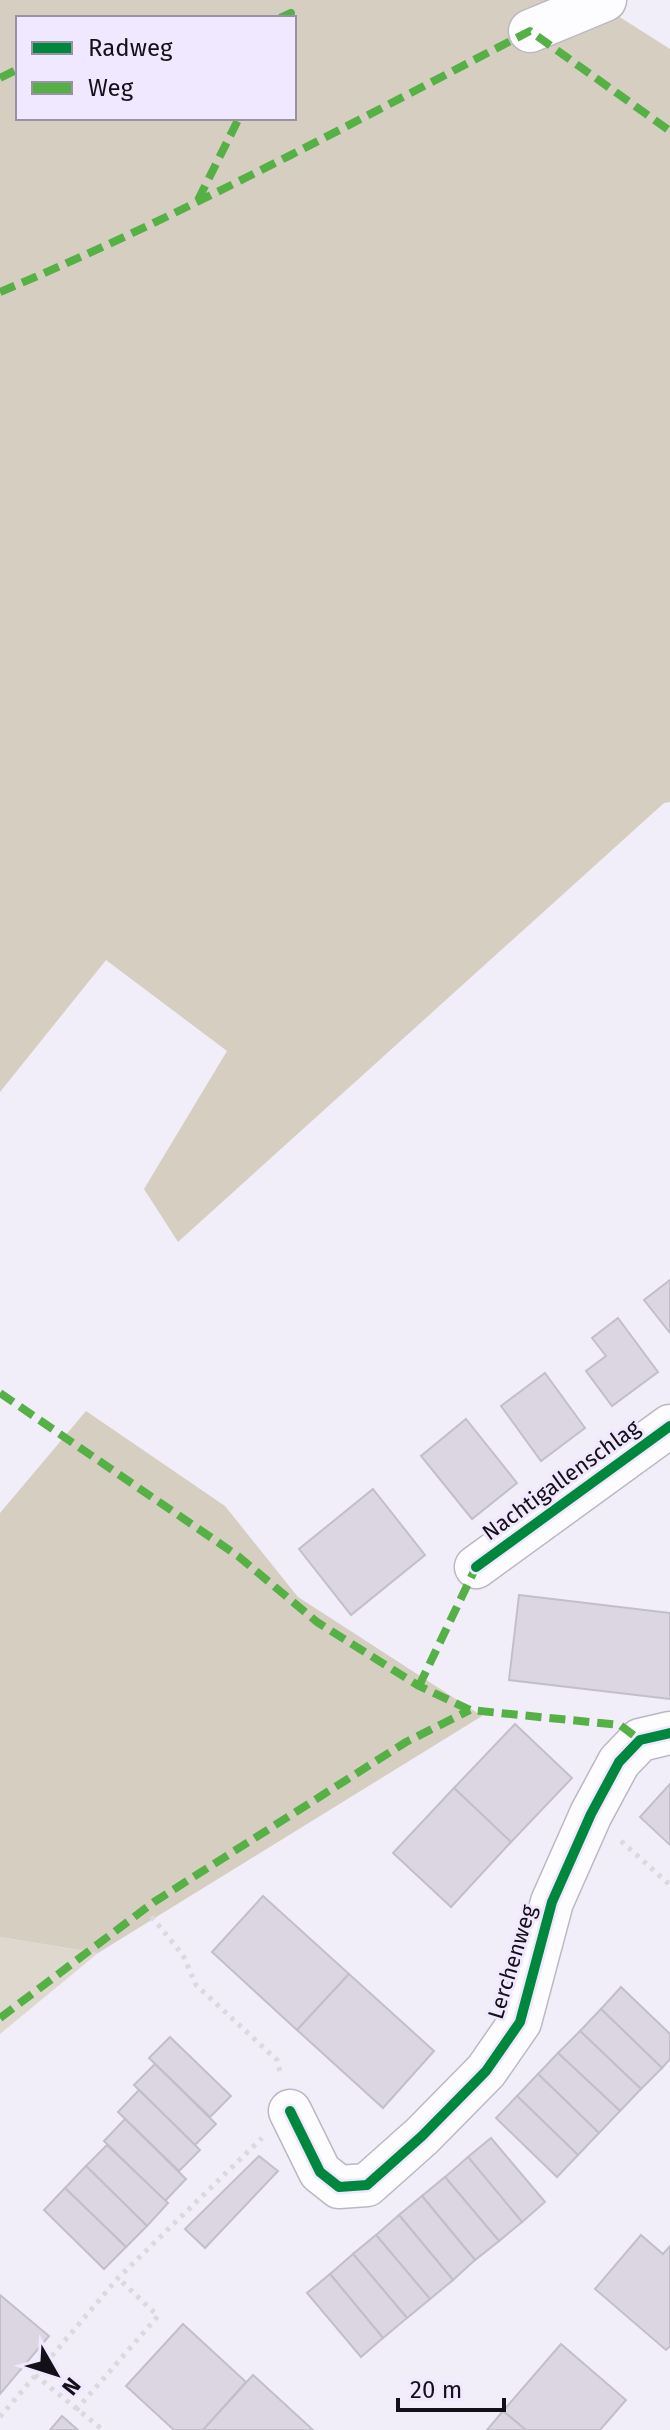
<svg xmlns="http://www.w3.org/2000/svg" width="670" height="2430" font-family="'Fira Sans',sans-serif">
  <rect width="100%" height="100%" fill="#f1edf9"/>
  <path fill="#dfd8cf" d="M0,1937L98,1953L0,2034Z"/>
  <g fill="#d7cec2" fill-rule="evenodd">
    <path d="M0,0H593L670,49V802L664,803L178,1242L144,1189L227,1051L106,960L0,1092ZM18,18H294V118H18Z"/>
    <path d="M86,1411L225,1506L298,1597L482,1716L98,1953L0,1937V1513Z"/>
  </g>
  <g fill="#dbd6e2" stroke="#c3bfca" stroke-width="2">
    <path d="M670,1280V1333L644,1300Z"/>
    <path d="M618,1318L658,1372L612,1406L586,1371L606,1356L592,1338Z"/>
    <path d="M545,1373L585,1428L541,1461L501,1406Z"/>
    <path d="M466,1419L517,1483L472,1519L421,1456Z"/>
    <path d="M373,1489L425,1555L351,1615L299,1549Z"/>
    <path d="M519,1595L670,1613V1699L509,1680Z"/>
    <path d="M515,1724L572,1778L511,1842L454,1788Z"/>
    <path d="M670,1784V1845L640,1817Z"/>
    <path d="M454,1788L511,1842L451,1907L393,1853Z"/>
    <path d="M263,1896L349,1974L297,2030L212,1952Z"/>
    <path d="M349,1974L434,2051L383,2108L297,2030Z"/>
    <path d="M621,1987L670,2034V2059L662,2068L601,2009Z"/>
    <path d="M601,2009L662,2068L641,2089L580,2031Z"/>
    <path d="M580,2031L641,2089L620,2111L558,2053Z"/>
    <path d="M170,2037L231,2096L210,2117L149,2058Z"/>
    <path d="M558,2053L620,2111L599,2133L538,2074Z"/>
    <path d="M155,2064L216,2124L195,2145L134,2085Z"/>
    <path d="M538,2074L599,2133L578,2155L517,2096Z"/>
    <path d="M139,2090L200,2150L179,2171L118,2112Z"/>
    <path d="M517,2096L578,2155L557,2177L496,2118Z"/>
    <path d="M125,2119L186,2179L165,2201L104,2141Z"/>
    <path d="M491,2138L545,2202L522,2222L468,2157Z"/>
    <path d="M107,2145L168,2203L147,2226L86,2166Z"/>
    <path d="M259,2156L278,2171L205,2248L185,2229Z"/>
    <path d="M468,2157L522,2222L499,2241L445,2177Z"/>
    <path d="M86,2166L147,2226L126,2247L65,2188Z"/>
    <path d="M445,2177L499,2241L475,2260L422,2196Z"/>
    <path d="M65,2188L126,2247L104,2269L44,2210Z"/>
    <path d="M422,2196L475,2260L453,2280L399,2215Z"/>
    <path d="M399,2215L453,2280L430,2299L376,2235Z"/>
    <path d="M376,2235L430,2299L407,2318L353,2254Z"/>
    <path d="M641,2235L663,2254L670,2246V2346L666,2350L595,2289Z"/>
    <path d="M353,2254L407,2318L383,2338L330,2274Z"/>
    <path d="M330,2274L383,2338L361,2357L307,2293Z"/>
    <path d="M0,2295L49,2336L0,2394Z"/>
    <path d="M183,2324L246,2382L203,2430H174L126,2386Z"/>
    <path d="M561,2344L626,2400L600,2430H526L503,2411Z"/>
    <path d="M253,2375L313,2430H203Z"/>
    <path d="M503,2411L526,2430H487Z"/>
    <path d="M62,2416L78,2430H50Z"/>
  </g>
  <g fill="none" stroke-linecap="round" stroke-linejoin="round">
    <g stroke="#bcb8c2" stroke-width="45">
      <g id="minor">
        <path d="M530,31L605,0"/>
        <path d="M476,1567L670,1426"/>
        <path d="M290,2111L320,2172L339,2187L367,2185L422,2136L486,2071L520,2022L552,1902L591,1814L619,1762L640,1740L670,1733"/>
      </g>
    </g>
    <g stroke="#dbd9de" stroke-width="5" stroke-dasharray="4 6" stroke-linecap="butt">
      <path d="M621,1841L670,1885"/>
      <path d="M145,1909L183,1955L196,1985L277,2060L281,2076"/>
      <path d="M35,2375L103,2430"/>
      <path d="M76,2410L158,2316L118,2278"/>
      <path d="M0,2417L118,2278L262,2138"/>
    </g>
    <use href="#minor" stroke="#fdfcfe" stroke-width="42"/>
    <g stroke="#55b145" stroke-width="8" stroke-dasharray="16 8" stroke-linecap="butt">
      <path d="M280,18L291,13L289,18"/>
      <path d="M0,78L18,69"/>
      <path d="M198,200L239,118"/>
      <path d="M0,292C182,216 355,121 530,31L670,131"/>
      <path d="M0,1393L238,1556L317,1622L419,1686L470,1710L620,1725L640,1740"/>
      <path d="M419,1686L476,1567L479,1564"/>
      <path d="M0,2018L154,1902L406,1742L470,1710"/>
    </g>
    <g stroke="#f0e8fe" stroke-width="15">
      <g id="cycleway">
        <path d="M476,1567L670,1426"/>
        <path d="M290,2111L320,2172L339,2187L367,2185L422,2136L486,2071L520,2022L552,1902L591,1814L619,1762L640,1740L670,1733"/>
      </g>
    </g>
    <use href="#cycleway" stroke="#00873e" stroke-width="10"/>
  </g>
  <g text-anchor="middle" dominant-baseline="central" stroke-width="6" stroke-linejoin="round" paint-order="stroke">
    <g font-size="22" fill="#141019" stroke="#f0e8fe">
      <text transform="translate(561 1480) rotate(-36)">Nachtigallenschlag</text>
      <text transform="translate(512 1962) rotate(-73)">Lerchenweg</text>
    </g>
  </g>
  <rect x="16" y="16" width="280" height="104" fill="#f0e8fe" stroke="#9892a2" stroke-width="2"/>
  <rect x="32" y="42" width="40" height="12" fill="#00873e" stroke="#9892a2" stroke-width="2"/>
  <text x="88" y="56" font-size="24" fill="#141019">Radweg</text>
  <rect x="32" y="82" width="40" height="12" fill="#55b145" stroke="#9892a2" stroke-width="2"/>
  <text x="88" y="96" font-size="24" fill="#141019">Weg</text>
  <g transform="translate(56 2374) rotate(129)" stroke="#f0e8fe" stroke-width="6" paint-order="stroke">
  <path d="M0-6L14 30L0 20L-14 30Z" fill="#141019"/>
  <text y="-12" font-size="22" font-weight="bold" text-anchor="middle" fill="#141019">N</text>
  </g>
  <path d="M398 2398v12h106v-12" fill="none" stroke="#141019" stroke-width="4"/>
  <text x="410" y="2398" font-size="24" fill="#141019" stroke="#f0e8fe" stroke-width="6" paint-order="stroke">20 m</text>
</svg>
